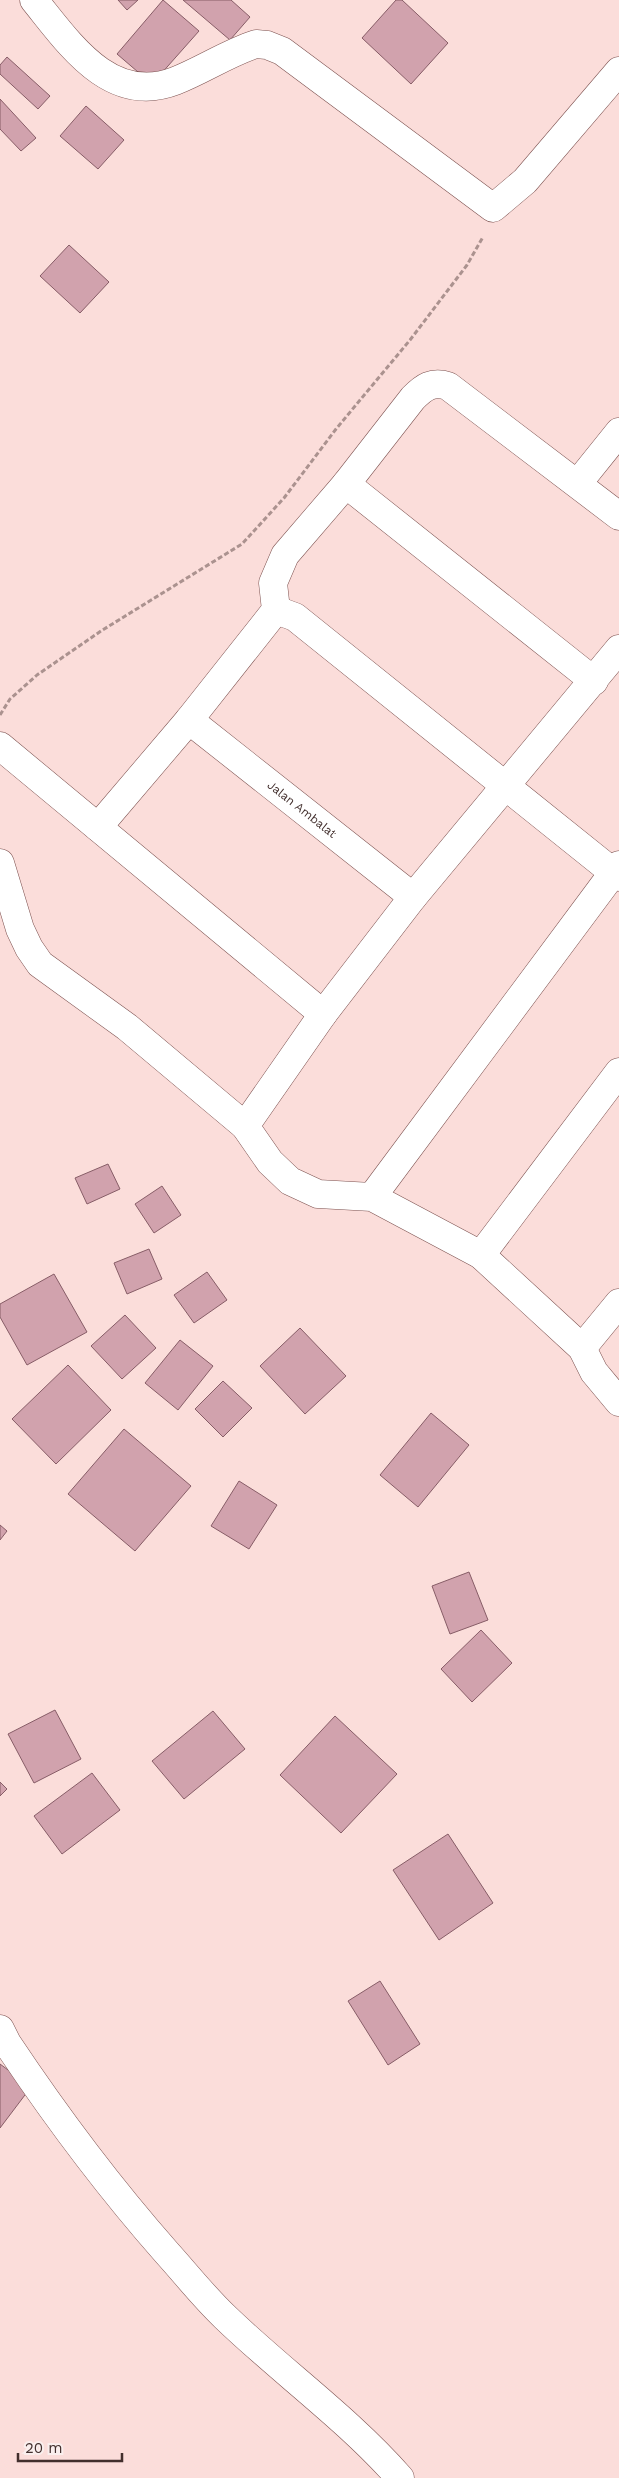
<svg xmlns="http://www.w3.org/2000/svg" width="619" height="2478" font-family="'Work Sans',sans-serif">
  <rect width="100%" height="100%" fill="#fbddda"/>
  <g fill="#d1a2ad" stroke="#875d67">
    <path d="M118,0H138L127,10Z"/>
    <path d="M163,0L199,31L152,84L117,54Z"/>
    <path d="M183,0H231L250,17L230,40Z"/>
    <path d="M396,0H402L448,43L411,84L362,38Z"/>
    <path d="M7,57L50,96L38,109L0,74V65Z"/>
    <path d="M0,99L36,138L21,151L0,129Z"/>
    <path d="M86,106L124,140L98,169L60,136Z"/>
    <path d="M69,245L109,282L80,313L40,276Z"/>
    <path d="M108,1164L120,1189L87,1204L75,1178Z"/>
    <path d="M162,1186L181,1215L154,1233L135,1204Z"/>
    <path d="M149,1249L162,1279L127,1294L114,1263Z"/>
    <path d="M207,1272L227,1300L194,1323L174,1295Z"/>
    <path d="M54,1274L87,1332L27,1365L0,1317V1304Z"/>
    <path d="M125,1315L156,1348L122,1379L91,1346Z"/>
    <path d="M300,1328L346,1376L305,1414L260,1366Z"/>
    <path d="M180,1340L213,1366L178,1410L145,1383Z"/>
    <path d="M68,1365L111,1410L56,1464L12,1419Z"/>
    <path d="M223,1381L252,1408L223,1437L195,1409Z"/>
    <path d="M431,1413L469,1445L418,1507L380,1475Z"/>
    <path d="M124,1429L191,1486L135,1551L68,1494Z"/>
    <path d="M239,1481L277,1505L249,1549L211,1526Z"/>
    <path d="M0,1525L7,1531L0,1540Z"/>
    <path d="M469,1572L488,1620L450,1634L432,1586Z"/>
    <path d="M481,1630L512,1663L472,1702L441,1669Z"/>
    <path d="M55,1710L81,1759L34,1783L8,1734Z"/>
    <path d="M213,1711L245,1749L184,1799L152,1761Z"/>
    <path d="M335,1716L397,1774L341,1833L280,1775Z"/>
    <path d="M92,1773L120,1810L62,1854L34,1816Z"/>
    <path d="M0,1782L7,1789L0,1796Z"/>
    <path d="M448,1834L493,1903L439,1940L393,1870Z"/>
    <path d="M380,1981L420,2044L388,2065L348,2001Z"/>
    <path d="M0,2064L31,2087L0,2128Z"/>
  </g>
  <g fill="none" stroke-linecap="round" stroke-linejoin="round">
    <g stroke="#7d5250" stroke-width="29">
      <g id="minor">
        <path d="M34,0C69,43 110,106 175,81C203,70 228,53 256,44L267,45L282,51L493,208L525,181L619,71"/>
        <path d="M578,483L619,432"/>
        <path d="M346,484L594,681"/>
        <path d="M276,610L295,617L619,877"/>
        <path id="s1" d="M189,720L413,897"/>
        <path d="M0,746L323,1014"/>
        <path d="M98,827L189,720L276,610L273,583L285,555L346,484L413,398C424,387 432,381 448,386L619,516"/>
        <path d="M0,863L20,929L29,948L40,964L127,1027L245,1126L270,1162L290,1181L318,1194L372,1197L481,1255L582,1348L594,1372L619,1402"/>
        <path d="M245,1126L323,1014L413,897L619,649"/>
        <path d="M372,1197L619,865"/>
        <path d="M481,1255L619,1072"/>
        <path d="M582,1348L619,1303"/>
        <path d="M0,2029L7,2043C57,2118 107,2185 167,2253C186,2274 204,2297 225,2317C282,2372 347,2418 400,2478"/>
      </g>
    </g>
    <path stroke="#ab928f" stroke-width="3" stroke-dasharray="5 2.5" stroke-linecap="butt" d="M0,715L10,699L37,675L101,631L242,544L284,498L336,429L410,340L467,265L483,237"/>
    <use href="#minor" stroke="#fff" stroke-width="28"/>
  </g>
  <g text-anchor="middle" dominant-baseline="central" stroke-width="4" stroke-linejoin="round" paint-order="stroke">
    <g font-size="12" fill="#422f2d" stroke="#faefee">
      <text stroke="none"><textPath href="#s1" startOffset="144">Jalan Ambalat</textPath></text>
    </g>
  </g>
  <path d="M18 2453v8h104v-8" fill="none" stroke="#422f2d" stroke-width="2.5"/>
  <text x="25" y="2453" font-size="15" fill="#422f2d" stroke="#faefee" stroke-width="4" paint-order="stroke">20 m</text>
</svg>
